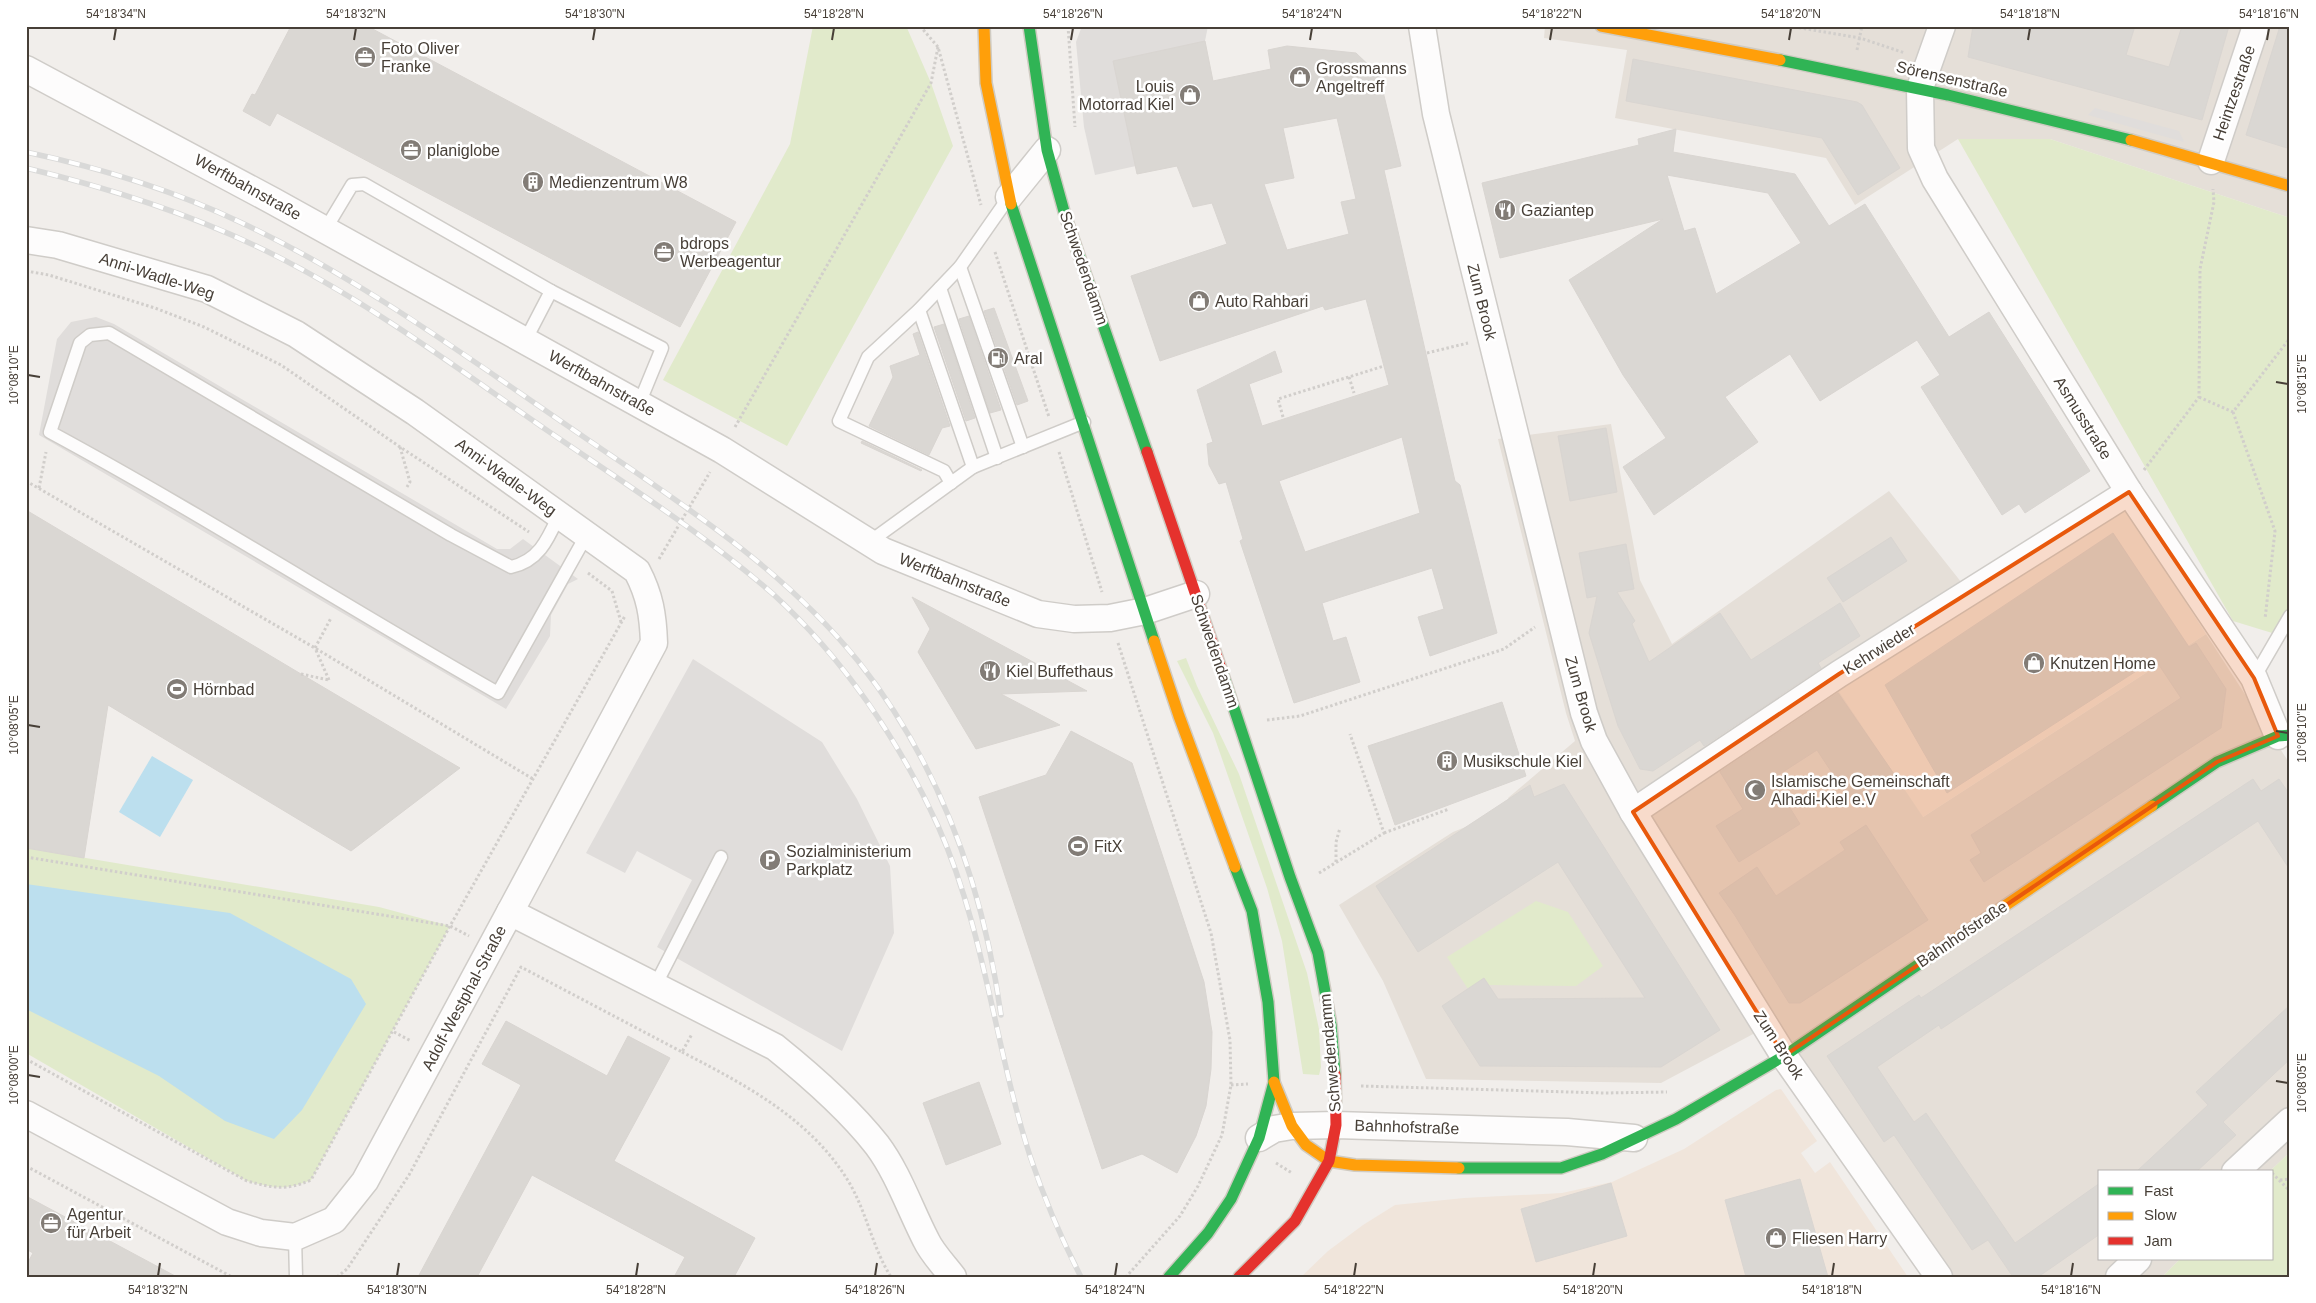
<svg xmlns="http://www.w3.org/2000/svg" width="2316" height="1303" font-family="Helvetica,sans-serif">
  <rect width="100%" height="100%" fill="#f1eeeb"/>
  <g fill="#e5dfd8">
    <path d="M1545,26H2290V218L2050,139H1958L1855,205L1826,158L1615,118L1627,50L1544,38Z"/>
    <path d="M1611,424L1640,580L1672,644L1889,491L1973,597L1923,817L2206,634L2290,764V1152L2269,1172H2100V1259H2180L2162,1277H1928L1755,1033L1661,1083L1426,1079L1383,981L1339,905L1453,832L1498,814L1511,804L1508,798L1575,741L1566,713L1498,439Z"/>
  </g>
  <g fill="#f0e5db">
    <path d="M2123,504L2206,634L1923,817L1837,689Z"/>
    <path d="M1781,1089L1817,1141L1801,1153L1815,1173L1830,1162L1908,1277H1301L1328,1251L1363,1225L1395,1205L1464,1198L1562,1193L1612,1182L1684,1149L1776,1090Z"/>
  </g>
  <g fill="#e1eacb">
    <path d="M813,26L907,28L931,83L953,146L787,446L663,380L790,144Z"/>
    <path d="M1958,139H2050L2290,218V623L2282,636L2233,621Z"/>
    <path d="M1186,658L1197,686L1239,774L1307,973L1319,1029L1321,1067L1319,1075L1303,1074L1282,941L1267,888L1213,733L1177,661Z"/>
    <path d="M26,848L379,907L450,926L311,1180C285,1191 274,1188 247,1181L26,1053Z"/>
    <path d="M1536,901L1568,912L1603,966L1576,986L1489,985L1484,978L1468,989L1447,957Z"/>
    <path d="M2290,1152V1277H2162L2180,1259H2272V1172H2269Z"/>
  </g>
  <g fill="#e0dddb">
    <path d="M1082,26H1208L1205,41L1136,166L1095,175L1084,127L1076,42Z"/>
    <path d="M2095,108L2179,131L2184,142L2088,115Z"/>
    <path d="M96,317L114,324L497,549H510L523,539L578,579L568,584L551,615L550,636L506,709L39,435L57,339L71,322Z"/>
    <path d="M693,659L822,742L857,799L890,866L894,933L842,1051L657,947L692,880L637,851L625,873L586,853Z"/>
  </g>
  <g fill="#bcdfee">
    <path d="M152,756L193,780L160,837L119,812Z"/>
    <path d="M26,884L230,913L351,979L366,1004L302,1110L274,1139L225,1121L159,1076L26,1009Z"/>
  </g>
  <g fill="#dad7d3" stroke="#d9d5d1" fill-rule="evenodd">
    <path d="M291,26H367L736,222L680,327L277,113L270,126L243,111L252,94L255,95Z"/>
    <path d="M1973,26H2135L2126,55L2169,67L2182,26H2229L2202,120L1968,57Z"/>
    <path d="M2280,26H2290V149L2246,135Z"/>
    <path d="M1205,41L1213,81L1271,69L1268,50L1287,46L1356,53L1379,75L1401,166L1384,170L1455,481L1460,485L1497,633L1430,656L1418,617L1444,609L1432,568L1322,603L1333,641L1346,637L1360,682L1294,703L1240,541L1243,539L1226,482L1219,484L1209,465L1207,444L1213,442L1197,390L1275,351L1282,372L1249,384L1262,426L1389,385L1366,299L1325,310L1323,306L1160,361L1131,276L1227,244L1212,203L1193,207L1177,166L1137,174L1113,61ZM1337,118L1356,199L1341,202L1349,234L1287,250L1264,184L1294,178L1283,128ZM1402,437L1420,513L1305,552L1279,481Z"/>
    <path d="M1633,59L1857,102L1862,105L1900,168L1858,195L1822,138L1626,101Z"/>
    <path d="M1676,129L1673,152L1795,174L1829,226L1865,204L1949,337L1989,312L2090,471L2025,513L2019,504L2002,515L1921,387L1940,375L1917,340L1820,401L1790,354L1750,380L1725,397L1758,442L1654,515L1623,467L1666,438L1623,375L1569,280L1663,219L1500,258L1482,183L1639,145L1638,139ZM1667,175L1768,193L1801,243L1716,294L1695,228L1684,231Z"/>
    <path d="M994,308L1028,401L1017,405L984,311Z"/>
    <path d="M969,316L1001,410L990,413L959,319Z"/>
    <path d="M944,324L975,418L966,421L934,327Z"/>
    <path d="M918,332L950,426L942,428L929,455L869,426L893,377L890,366L920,355L913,334Z"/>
    <path d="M1606,428L1617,492L1570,501L1558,436Z"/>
    <path d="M862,441L922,470L921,471L861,443Z"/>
    <path d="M26,510L301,674L460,768L351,851L108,705L84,858L26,848Z"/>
    <path d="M2113,533L2189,647L2196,643L2226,689L2221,728L1984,882L1970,860L1981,853L1971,835L2181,698L2155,659L1947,793L1885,685Z"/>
    <path d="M1891,537L1907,561L1843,602L1827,578Z"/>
    <path d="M1626,544L1634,589L1617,592L1635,621L1632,624L1649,662L1720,613L1751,660L1840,603L1860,636L1818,663L1821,668L1704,746L1700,740L1653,771L1640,769L1618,726L1589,633L1597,596L1587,598L1579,553Z"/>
    <path d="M912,597L1087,691L1001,694L1060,725L976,749L918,652L930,629Z"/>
    <path d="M1838,693L1894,774L1852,803L1817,750L1772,779L1800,824L1739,862L1716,826L1743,809L1720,772Z"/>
    <path d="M1502,702L1526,776L1395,825L1368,746Z"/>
    <path d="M1071,731L1132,763L1204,982L1212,1032L1211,1069L1206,1106L1196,1136L1177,1173L1142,1154L1102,1169L979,797L1046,775Z"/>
    <path d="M2253,779L2261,791L2279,779L2290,795V870L2258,821L1941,1029L1939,1025L1877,1067L1914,1122L1926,1113L2015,1243L2100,1183V1234L2038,1277H2013L1988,1240L1972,1250L1894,1135L1884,1142L1827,1056L1919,995L1921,998Z"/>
    <path d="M1564,784L1720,1030L1661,1067L1480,1066L1442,1006L1484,978L1498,999L1645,998L1558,862L1418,952L1376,886L1530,785L1534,797Z"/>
    <path d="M1866,825L1928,920L1800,1003H1789L1734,914L1719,893L1757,867L1776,896L1845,850L1840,842Z"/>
    <path d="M2290,1005V1059L2223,1122L2236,1135L2196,1172H2136L2208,1105L2196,1092Z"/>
    <path d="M506,1021L607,1076L628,1036L670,1058L614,1161L755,1238L734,1277H674L685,1257L532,1175L477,1277H418L521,1085L482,1064Z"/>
    <path d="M979,1082L1001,1144L946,1165L923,1103Z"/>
    <path d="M1800,1179L1828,1277H1746L1725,1200Z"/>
    <path d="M1611,1183L1627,1236L1536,1262L1521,1209Z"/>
    <path d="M26,1196L177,1277H26V1266L33,1253L26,1249Z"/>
  </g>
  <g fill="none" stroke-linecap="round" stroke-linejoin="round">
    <g stroke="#cfccc8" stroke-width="15">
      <g id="lane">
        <path d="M325,230L352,185L364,184L551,291"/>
        <path d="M960,267L1023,447"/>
        <path d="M940,288L997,458"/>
        <path d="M919,310L973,467"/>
        <path d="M525,341L551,291L662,348L639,404"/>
        <path d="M951,483L944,471L839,421L868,357L919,310L960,267L1009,197"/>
        <path d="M559,515C548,539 539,561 511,567L451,535L109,333L90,335L80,343L50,432C202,514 348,608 498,693L586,536"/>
        <path d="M868,543L973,467L1084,422"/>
        <path d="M2254,678L2290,616"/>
        <path d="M655,986L721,857"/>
        <path d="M295,1237L296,1277"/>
      </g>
    </g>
    <g stroke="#cfccc8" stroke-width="29">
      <g id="street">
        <path d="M1422,26L1436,114L1584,713L1594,741L1633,812L1784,1056L1939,1277"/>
        <path d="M1942,26L1920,88L1921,148L1935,179L2129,492L2254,678L2278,736"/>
        <path d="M26,69L273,201L722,450L883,551L1038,614L1074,619L1110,618L1145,611L1196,594"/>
        <path d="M2211,161L2256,26"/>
        <path d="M1009,197L1047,150"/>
        <path d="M26,240L58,245L207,289L296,334L415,412L637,571C650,596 653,615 654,643L510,912"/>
        <path d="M1633,812L1839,674L2129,492"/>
        <path d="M26,1114L227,1222L261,1233L295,1237L334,1220L365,1181L510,912L775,1047C811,1076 848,1108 877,1145C898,1173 910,1209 926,1240C932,1253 944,1265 953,1277"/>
        <path d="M1259,1138L1274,1129L1292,1126L1336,1125L1567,1132L1634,1138"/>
        <path d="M2235,1172L2290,1121"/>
        <path d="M2119,1277L2138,1259"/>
      </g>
    </g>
    <g stroke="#d0cbc2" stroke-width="14">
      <g id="fast">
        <path d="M1029,26L1047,150L1065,215L1147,452"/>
        <path d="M1780,60L1948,95L2131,140"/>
        <path d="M1011,204L1154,641"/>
        <path d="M1221,669L1290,877L1318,953L1331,1025L1335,1074"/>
        <path d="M2152,806L2217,762L2278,736L2290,735"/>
        <path d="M1459,1168H1561L1602,1154L1676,1119L1784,1056L1950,943"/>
        <path d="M1169,1277L1208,1233L1231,1199L1259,1138L1274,1082L1268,1002L1252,911L1235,867"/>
      </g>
    </g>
    <g stroke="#d0cbc2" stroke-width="14">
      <g id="slow">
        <path d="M984,26L986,83L1011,204"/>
        <path d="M1601,26L1780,60"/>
        <path d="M2131,140L2290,186"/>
        <path d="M1154,641L1179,716L1235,867"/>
        <path d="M1950,943L2152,806"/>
        <path d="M1274,1082L1292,1126L1306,1145L1329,1161L1355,1165L1459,1168"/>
      </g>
    </g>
    <g stroke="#d0cbc2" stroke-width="14">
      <g id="jam">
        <path d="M1147,452L1221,669"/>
        <path d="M1239,1277L1295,1221L1329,1161L1336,1125L1335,1074"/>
      </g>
    </g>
    <g stroke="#d1cecb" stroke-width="3" stroke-dasharray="2.5 2.5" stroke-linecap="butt">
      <path d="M920,26L938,47L981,205"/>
      <path d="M1068,26L1075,127"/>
      <path d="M1789,26L1860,38L1905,53"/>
      <path d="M1857,50L1862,26"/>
      <path d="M995,252L1049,417"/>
      <path d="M26,271L49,275L155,308L204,327L281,365L400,447L529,532"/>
      <path d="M1427,353L1468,343"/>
      <path d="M1349,377L1354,393"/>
      <path d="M2199,397L2233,412L2290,338"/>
      <path d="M2233,412L2275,531L2265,619"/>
      <path d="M1283,417L1278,399L1384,366"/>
      <path d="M735,427L931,83L938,47"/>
      <path d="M400,447L410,482L407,487"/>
      <path d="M1059,452L1102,592"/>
      <path d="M2144,470L2199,397L2200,269L2214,202L2213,189"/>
      <path d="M26,481L315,648L533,779"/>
      <path d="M39,488L46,452"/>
      <path d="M659,559L710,472"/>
      <path d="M588,573L612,591L621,622"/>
      <path d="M1118,643L1211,933L1230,1040L1231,1085L1222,1135L1198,1186L1180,1216L1126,1277"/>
      <path d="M301,674L329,680"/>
      <path d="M329,680L315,648L331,618"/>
      <path d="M1267,720L1300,716L1504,649L1535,627"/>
      <path d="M1384,833L1449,809"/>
      <path d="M26,857L450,926L469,936"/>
      <path d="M1336,862V842L1340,828"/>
      <path d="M1319,873L1384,833L1350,734"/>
      <path d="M394,1032L411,1041"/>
      <path d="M682,1052C744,1084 809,1118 847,1179C866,1209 872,1247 891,1277"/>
      <path d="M26,1059L247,1181C274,1188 285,1191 311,1180L450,926L625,616"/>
      <path d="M1231,1085L1248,1084"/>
      <path d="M1361,1086L1605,1093L1667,1092"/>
      <path d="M1276,1163L1292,1173"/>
      <path d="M26,1166L232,1277"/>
      <path d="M2272,1173L2290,1191"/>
      <path d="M2280,1180L2290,1179"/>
      <path d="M337,1277L347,1269L409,1175L521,967L682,1052L692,1034"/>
    </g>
    <use href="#lane" stroke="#fdfcfc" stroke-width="12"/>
    <use href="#street" stroke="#fdfcfc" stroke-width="26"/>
    <use href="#fast" stroke="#30b455" stroke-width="11"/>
    <use href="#slow" stroke="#ff9f0a" stroke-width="11"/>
    <use href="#jam" stroke="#e5322d" stroke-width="11"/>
    <g stroke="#d9d9d8" stroke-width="5.5">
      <g id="rail">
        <path d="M26,152C101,168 173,190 242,223C363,280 471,360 581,435C680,503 782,567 858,661C940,764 983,886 1001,1015"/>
        <path d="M26,168C105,187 185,212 258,247C361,296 454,366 548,431C624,483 703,533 773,594C843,658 899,740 938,826C985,931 995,1048 1030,1156C1044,1198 1061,1238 1081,1277"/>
      </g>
    </g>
    <use href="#rail" stroke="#fff" stroke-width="4" stroke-dasharray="11" stroke-linecap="butt"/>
  </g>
  <path fill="#e8590c" fill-opacity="0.2" stroke="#e8590c" stroke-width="4" stroke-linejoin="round" d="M2129,492L2254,678L2278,736L2217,762L1784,1056L1633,812L1839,674Z"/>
  <path fill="none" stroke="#473f37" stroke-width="2" d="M114,40L116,28M354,40L356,28M593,40L595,28M832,40L834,28M1071,40L1073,28M1310,40L1312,28M1550,40L1552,28M1789,40L1791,28M2028,40L2030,28M2267,40L2269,28M28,375L40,377M2276,382L2288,384M28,725L40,727M2276,731L2288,733M28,1075L40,1077M2276,1081L2288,1083M158,1276L160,1263M397,1276L399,1263M636,1276L638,1263M875,1276L877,1263M1115,1276L1117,1263M1354,1276L1356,1263M1593,1276L1595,1263M1832,1276L1834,1263M2071,1276L2073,1263"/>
  <defs>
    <g id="office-disc" transform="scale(1.125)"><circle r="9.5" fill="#827c76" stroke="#fff"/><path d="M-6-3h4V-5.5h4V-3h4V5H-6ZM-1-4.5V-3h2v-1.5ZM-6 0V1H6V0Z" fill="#fff"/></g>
    <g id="shop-disc" transform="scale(1.125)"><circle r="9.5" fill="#827c76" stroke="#fff"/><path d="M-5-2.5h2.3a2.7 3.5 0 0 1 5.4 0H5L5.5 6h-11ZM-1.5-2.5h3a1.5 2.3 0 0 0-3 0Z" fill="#fff"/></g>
    <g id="building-disc" transform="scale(1.125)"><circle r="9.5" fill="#827c76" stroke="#fff"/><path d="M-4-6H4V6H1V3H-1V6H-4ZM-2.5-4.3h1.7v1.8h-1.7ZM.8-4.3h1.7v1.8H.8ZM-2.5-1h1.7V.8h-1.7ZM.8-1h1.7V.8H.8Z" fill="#fff"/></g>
    <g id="restaurant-disc" transform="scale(1.125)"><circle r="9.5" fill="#827c76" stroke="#fff"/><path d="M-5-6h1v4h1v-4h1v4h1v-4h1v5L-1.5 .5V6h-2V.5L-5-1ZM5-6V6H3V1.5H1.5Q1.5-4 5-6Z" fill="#fff"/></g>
    <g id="fuel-disc" transform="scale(1.125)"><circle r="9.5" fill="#827c76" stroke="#fff"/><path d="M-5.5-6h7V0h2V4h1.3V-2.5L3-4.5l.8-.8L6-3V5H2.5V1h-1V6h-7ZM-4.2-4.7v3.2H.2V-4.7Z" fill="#fff"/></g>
    <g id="stadium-disc" transform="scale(1.125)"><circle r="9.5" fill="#827c76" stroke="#fff"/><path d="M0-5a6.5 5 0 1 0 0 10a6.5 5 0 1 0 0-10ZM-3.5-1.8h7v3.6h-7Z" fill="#fff"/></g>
    <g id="mosque-disc" transform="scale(1.125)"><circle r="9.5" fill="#827c76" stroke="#fff"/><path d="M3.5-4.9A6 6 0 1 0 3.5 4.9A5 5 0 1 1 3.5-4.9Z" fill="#fff"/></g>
    <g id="parking-disc" transform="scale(1.125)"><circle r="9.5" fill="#827c76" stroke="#fff"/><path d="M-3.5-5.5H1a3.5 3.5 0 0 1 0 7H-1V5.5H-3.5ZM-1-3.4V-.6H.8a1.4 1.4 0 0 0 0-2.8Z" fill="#fff"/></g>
  </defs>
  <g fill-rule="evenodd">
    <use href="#office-disc" x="365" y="57"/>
    <use href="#shop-disc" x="1300" y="77"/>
    <use href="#shop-disc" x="1190" y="95"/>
    <use href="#office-disc" x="411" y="150"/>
    <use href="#building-disc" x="533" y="182"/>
    <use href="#restaurant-disc" x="1505" y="210"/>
    <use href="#office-disc" x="664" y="252"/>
    <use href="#shop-disc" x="1199" y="301"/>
    <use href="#fuel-disc" x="998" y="358"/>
    <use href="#shop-disc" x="2034" y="663"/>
    <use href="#restaurant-disc" x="990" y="671"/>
    <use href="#stadium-disc" x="177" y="689"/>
    <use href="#building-disc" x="1447" y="761"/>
    <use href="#mosque-disc" x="1755" y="790"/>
    <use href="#stadium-disc" x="1078" y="846"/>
    <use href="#parking-disc" x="770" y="860"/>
    <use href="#office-disc" x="51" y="1223"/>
    <use href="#shop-disc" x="1776" y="1238"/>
  </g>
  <g text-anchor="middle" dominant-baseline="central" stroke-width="5" stroke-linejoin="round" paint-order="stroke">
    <g font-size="16" fill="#473f37" stroke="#fff" text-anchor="start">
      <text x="381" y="48">Foto Oliver<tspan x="381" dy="18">Franke</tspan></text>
      <text x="1316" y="68">Grossmanns<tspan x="1316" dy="18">Angeltreff</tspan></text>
      <text x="1174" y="86" text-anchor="end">Louis<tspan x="1174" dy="18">Motorrad Kiel</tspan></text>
      <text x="427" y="150">planiglobe</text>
      <text x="549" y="182">Medienzentrum W8</text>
      <text x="1521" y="210">Gaziantep</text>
      <text x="680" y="243">bdrops<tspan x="680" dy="18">Werbeagentur</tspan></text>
      <text x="1215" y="301">Auto Rahbari</text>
      <text x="1014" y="358">Aral</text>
      <text x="2050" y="663">Knutzen Home</text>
      <text x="1006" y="671">Kiel Buffethaus</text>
      <text x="193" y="689">Hörnbad</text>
      <text x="1463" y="761">Musikschule Kiel</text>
      <text x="1771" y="781">Islamische Gemeinschaft<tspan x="1771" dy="18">Alhadi-Kiel e.V</tspan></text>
      <text x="1094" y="846">FitX</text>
      <text x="786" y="851">Sozialministerium<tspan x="786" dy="18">Parkplatz</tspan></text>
      <text x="67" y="1214">Agentur<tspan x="67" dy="18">für Arbeit</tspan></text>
      <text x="1792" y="1238">Fliesen Harry</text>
    </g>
    <g font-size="16" fill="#473f37" stroke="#fff">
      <text transform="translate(1952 79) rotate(13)">Sörensenstraße</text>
      <text transform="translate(2234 93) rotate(-71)">Heintzestraße</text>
      <text transform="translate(248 187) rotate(29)">Werftbahnstraße</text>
      <text transform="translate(1084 268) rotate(71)">Schwedendamm</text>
      <text transform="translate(157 276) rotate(18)">Anni-Wadle-Weg</text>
      <text transform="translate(1482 302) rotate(76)">Zum Brook</text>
      <text transform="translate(602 383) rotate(29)">Werftbahnstraße</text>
      <text transform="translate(2083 418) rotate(58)">Asmusstraße</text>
      <text transform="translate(506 477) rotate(36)">Anni-Wadle-Weg</text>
      <text transform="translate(955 580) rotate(22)">Werftbahnstraße</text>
      <text transform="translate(1879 649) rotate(-32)">Kehrwieder</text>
      <text transform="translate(1215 651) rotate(71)">Schwedendamm</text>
      <text transform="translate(1581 694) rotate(74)">Zum Brook</text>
      <text transform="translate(1962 934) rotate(-34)">Bahnhofstraße</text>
      <text transform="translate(464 998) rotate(-62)">Adolf-Westphal-Straße</text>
      <text transform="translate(1779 1045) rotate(57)">Zum Brook</text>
      <text transform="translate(1330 1053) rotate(-95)">Schwedendamm</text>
      <text transform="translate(1407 1127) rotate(2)">Bahnhofstraße</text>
    </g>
  </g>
  <rect width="2316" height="1303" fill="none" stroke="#ffffff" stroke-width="55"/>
  <rect x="2098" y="1170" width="175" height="90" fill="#ffffff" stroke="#b5b2af"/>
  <rect x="2108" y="1187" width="25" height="8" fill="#30b455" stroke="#b5b2af"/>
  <text x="2144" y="1196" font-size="15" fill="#473f37">Fast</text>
  <rect x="2108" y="1212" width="25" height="8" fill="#ff9f0a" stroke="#b5b2af"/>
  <text x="2144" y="1220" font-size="15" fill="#473f37">Slow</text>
  <rect x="2108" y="1237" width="25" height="8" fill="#e5322d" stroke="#b5b2af"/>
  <text x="2144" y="1246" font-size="15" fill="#473f37">Jam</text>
  <rect x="28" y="28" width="2260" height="1248" fill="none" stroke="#473f37" stroke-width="2"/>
  <g font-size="12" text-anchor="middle" fill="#473f37">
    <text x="116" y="18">54°18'34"N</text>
    <text x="356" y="18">54°18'32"N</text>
    <text x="595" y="18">54°18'30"N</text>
    <text x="834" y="18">54°18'28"N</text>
    <text x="1073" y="18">54°18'26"N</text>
    <text x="1312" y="18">54°18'24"N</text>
    <text x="1552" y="18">54°18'22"N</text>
    <text x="1791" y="18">54°18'20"N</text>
    <text x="2030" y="18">54°18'18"N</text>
    <text x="2269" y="18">54°18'16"N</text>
    <text transform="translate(14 375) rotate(-90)" y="4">10°08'10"E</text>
    <text transform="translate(2302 384) rotate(-90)" y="4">10°08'15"E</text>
    <text transform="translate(14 725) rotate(-90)" y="4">10°08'05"E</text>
    <text transform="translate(2302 733) rotate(-90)" y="4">10°08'10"E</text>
    <text transform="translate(14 1075) rotate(-90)" y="4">10°08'00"E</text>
    <text transform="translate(2302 1083) rotate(-90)" y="4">10°08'05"E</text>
    <text x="158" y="1294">54°18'32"N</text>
    <text x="397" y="1294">54°18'30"N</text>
    <text x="636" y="1294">54°18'28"N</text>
    <text x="875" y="1294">54°18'26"N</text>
    <text x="1115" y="1294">54°18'24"N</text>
    <text x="1354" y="1294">54°18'22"N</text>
    <text x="1593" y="1294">54°18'20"N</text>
    <text x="1832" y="1294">54°18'18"N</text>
    <text x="2071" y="1294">54°18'16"N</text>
  </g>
</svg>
